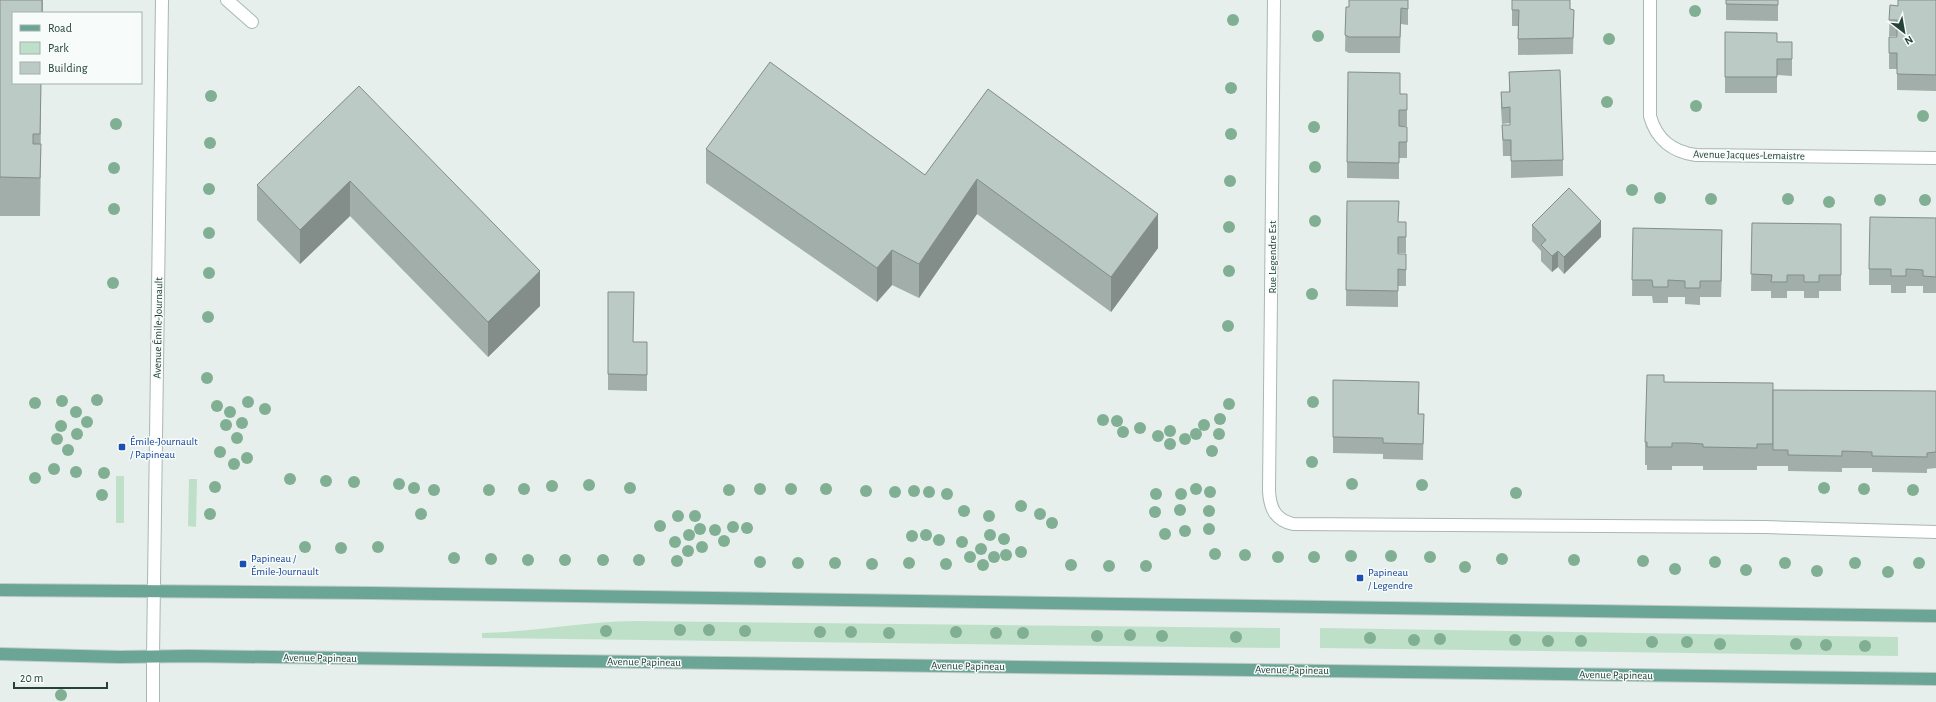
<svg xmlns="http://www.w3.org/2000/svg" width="1936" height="702" font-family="'Alegreya Sans',sans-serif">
  <rect width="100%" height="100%" fill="#e6efeb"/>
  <g fill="#bfe0c8">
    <rect x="116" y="476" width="8" height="47"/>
    <path d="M189,479H197L196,527L188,526Z"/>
    <path d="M633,621L1280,628V648L482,638V633C533,632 582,622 633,621Z"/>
    <path d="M1320,628L1898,637V656L1320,648Z"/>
  </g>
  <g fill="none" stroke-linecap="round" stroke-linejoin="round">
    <g stroke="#a8b8b2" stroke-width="14">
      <g id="service">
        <path d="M227,0L252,22"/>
        <path d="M153,702V657"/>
      </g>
    </g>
    <g stroke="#a8b8b2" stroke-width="14">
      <g id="minor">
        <path d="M1274,0L1269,491C1270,508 1275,520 1293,524L1765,527L1936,532"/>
        <path d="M1650,0V116C1656,139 1673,152 1696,155L1936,158"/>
        <path d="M153,657L162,0"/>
      </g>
    </g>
    <g stroke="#c2cac8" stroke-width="14">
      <g id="primary">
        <path d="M0,590L370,593L1936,616"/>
        <path d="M0,654L120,657L188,656L1936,679"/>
      </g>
    </g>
    <use href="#service" stroke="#fff" stroke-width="12"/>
    <use href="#minor" stroke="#fff" stroke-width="12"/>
    <use href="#primary" stroke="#6aa596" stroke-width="12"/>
  </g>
  <g fill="#80af93">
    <circle cx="1695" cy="11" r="6"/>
    <circle cx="1233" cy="20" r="6"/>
    <circle cx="1318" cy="36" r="6"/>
    <circle cx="1609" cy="39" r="6"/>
    <circle cx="1231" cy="88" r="6"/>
    <circle cx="211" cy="96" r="6"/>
    <circle cx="1607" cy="102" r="6"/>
    <circle cx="1696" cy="106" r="6"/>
    <circle cx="1923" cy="116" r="6"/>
    <circle cx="116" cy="124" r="6"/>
    <circle cx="1314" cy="127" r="6"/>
    <circle cx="1231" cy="134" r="6"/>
    <circle cx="210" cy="143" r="6"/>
    <circle cx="1315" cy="167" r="6"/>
    <circle cx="114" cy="168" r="6"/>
    <circle cx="1230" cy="181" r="6"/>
    <circle cx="209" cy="189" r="6"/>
    <circle cx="1632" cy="190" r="6"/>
    <circle cx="1660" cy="198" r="6"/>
    <circle cx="1711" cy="199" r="6"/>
    <circle cx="1788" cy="199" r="6"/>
    <circle cx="1880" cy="200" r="6"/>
    <circle cx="1925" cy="200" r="6"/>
    <circle cx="1829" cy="202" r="6"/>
    <circle cx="114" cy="209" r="6"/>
    <circle cx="1315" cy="221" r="6"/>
    <circle cx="1229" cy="227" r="6"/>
    <circle cx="209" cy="233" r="6"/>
    <circle cx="1229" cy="271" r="6"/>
    <circle cx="209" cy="273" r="6"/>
    <circle cx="113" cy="283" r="6"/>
    <circle cx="1312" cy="294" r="6"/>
    <circle cx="208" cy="317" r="6"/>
    <circle cx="1228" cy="326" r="6"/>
    <circle cx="207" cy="378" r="6"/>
    <circle cx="97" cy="400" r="6"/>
    <circle cx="62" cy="401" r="6"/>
    <circle cx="248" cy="402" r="6"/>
    <circle cx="1313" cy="402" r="6"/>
    <circle cx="35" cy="403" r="6"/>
    <circle cx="1229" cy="404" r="6"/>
    <circle cx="217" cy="406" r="6"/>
    <circle cx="265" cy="409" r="6"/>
    <circle cx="76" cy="412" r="6"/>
    <circle cx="230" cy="412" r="6"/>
    <circle cx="1220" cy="419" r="6"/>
    <circle cx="1103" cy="420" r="6"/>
    <circle cx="1117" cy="421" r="6"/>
    <circle cx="87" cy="422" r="6"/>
    <circle cx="242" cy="423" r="6"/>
    <circle cx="226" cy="425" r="6"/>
    <circle cx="1204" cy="425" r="6"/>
    <circle cx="61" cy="426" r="6"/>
    <circle cx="1140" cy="428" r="6"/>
    <circle cx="1170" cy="431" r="6"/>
    <circle cx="1123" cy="432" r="6"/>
    <circle cx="77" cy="434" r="6"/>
    <circle cx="1196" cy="434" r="6"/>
    <circle cx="1219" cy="434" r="6"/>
    <circle cx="1158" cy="436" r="6"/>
    <circle cx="237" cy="438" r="6"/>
    <circle cx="57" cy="439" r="6"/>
    <circle cx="1185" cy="439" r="6"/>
    <circle cx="1170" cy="444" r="6"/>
    <circle cx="68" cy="450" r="6"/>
    <circle cx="1212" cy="451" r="6"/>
    <circle cx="220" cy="452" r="6"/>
    <circle cx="247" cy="458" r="6"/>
    <circle cx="1312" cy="462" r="6"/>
    <circle cx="234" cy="464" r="6"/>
    <circle cx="54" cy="469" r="6"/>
    <circle cx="76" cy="472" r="6"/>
    <circle cx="104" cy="473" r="6"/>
    <circle cx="35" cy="478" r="6"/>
    <circle cx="290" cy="479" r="6"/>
    <circle cx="326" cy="481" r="6"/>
    <circle cx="354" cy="482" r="6"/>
    <circle cx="399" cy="484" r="6"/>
    <circle cx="1352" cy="484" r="6"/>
    <circle cx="589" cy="485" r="6"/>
    <circle cx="1422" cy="485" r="6"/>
    <circle cx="552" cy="486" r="6"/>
    <circle cx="215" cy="487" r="6"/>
    <circle cx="414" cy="488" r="6"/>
    <circle cx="630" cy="488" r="6"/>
    <circle cx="1824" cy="488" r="6"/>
    <circle cx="524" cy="489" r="6"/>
    <circle cx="760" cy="489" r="6"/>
    <circle cx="791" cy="489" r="6"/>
    <circle cx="826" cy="489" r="6"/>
    <circle cx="1196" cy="489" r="6"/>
    <circle cx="1864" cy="489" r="6"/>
    <circle cx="434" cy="490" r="6"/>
    <circle cx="489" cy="490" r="6"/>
    <circle cx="729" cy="490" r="6"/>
    <circle cx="1913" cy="490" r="6"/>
    <circle cx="866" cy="491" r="6"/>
    <circle cx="914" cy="491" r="6"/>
    <circle cx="895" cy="492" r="6"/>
    <circle cx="929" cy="492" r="6"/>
    <circle cx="1210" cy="492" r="6"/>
    <circle cx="1516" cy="493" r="6"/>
    <circle cx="947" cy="494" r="6"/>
    <circle cx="1156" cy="494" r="6"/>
    <circle cx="1181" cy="494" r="6"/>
    <circle cx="102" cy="495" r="6"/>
    <circle cx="1021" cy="506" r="6"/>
    <circle cx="1180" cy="510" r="6"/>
    <circle cx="964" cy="511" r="6"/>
    <circle cx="1209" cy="511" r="6"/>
    <circle cx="1155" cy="512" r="6"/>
    <circle cx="210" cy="514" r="6"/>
    <circle cx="421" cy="514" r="6"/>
    <circle cx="1040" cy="514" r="6"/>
    <circle cx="678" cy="516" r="6"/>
    <circle cx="695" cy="516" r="6"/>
    <circle cx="989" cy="516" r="6"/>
    <circle cx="1052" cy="523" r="6"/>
    <circle cx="660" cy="526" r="6"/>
    <circle cx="733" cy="527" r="6"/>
    <circle cx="747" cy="528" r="6"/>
    <circle cx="700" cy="529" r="6"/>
    <circle cx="1209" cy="529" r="6"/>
    <circle cx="715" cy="530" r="6"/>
    <circle cx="1185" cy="531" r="6"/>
    <circle cx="1165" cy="534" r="6"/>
    <circle cx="689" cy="535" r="6"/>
    <circle cx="926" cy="535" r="6"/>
    <circle cx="990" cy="535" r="6"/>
    <circle cx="912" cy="536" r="6"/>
    <circle cx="1004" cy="539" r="6"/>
    <circle cx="939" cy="540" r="6"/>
    <circle cx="724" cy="541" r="6"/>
    <circle cx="675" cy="542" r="6"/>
    <circle cx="962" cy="542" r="6"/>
    <circle cx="305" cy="547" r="6"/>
    <circle cx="378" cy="547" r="6"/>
    <circle cx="702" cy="547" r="6"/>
    <circle cx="341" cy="548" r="6"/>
    <circle cx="981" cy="549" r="6"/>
    <circle cx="688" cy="551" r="6"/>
    <circle cx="1021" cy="552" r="6"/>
    <circle cx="1215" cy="554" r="6"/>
    <circle cx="1006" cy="555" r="6"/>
    <circle cx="1245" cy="555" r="6"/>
    <circle cx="1351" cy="556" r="6"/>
    <circle cx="1391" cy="556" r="6"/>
    <circle cx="970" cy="557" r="6"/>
    <circle cx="994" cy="557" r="6"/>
    <circle cx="1278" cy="557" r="6"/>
    <circle cx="1314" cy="557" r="6"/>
    <circle cx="1430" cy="557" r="6"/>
    <circle cx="454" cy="558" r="6"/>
    <circle cx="491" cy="559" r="6"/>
    <circle cx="1502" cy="559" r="6"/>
    <circle cx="528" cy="560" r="6"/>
    <circle cx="565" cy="560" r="6"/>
    <circle cx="603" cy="560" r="6"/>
    <circle cx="639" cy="560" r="6"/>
    <circle cx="1574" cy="560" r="6"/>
    <circle cx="677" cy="561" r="6"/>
    <circle cx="1643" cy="561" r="6"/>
    <circle cx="760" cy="562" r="6"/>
    <circle cx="1715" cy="562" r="6"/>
    <circle cx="798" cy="563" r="6"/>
    <circle cx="835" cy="563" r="6"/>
    <circle cx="909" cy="563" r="6"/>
    <circle cx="1785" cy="563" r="6"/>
    <circle cx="1855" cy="563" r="6"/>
    <circle cx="1919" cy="563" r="6"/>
    <circle cx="872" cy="564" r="6"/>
    <circle cx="946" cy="564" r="6"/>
    <circle cx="983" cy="565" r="6"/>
    <circle cx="1071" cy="565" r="6"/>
    <circle cx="1109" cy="566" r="6"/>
    <circle cx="1146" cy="566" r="6"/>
    <circle cx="1465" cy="567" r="6"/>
    <circle cx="1675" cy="569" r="6"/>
    <circle cx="1746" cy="570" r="6"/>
    <circle cx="1817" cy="571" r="6"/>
    <circle cx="1888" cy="572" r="6"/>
    <circle cx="680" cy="630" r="6"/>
    <circle cx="709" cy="630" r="6"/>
    <circle cx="606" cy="631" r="6"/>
    <circle cx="745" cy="631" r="6"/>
    <circle cx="820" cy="632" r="6"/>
    <circle cx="851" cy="632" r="6"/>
    <circle cx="956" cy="632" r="6"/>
    <circle cx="889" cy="633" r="6"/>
    <circle cx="996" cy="633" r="6"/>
    <circle cx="1023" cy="633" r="6"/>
    <circle cx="1130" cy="635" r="6"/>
    <circle cx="1097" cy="636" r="6"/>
    <circle cx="1162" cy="636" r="6"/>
    <circle cx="1236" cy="637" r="6"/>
    <circle cx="1370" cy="638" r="6"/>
    <circle cx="1440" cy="639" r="6"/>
    <circle cx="1414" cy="640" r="6"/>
    <circle cx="1515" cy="640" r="6"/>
    <circle cx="1548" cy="641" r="6"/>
    <circle cx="1581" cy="641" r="6"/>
    <circle cx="1652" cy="642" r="6"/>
    <circle cx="1687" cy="642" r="6"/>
    <circle cx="1720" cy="644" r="6"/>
    <circle cx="1796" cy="644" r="6"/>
    <circle cx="1826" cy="645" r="6"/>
    <circle cx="1865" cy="646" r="6"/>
    <circle cx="61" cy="695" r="6"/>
  </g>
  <g fill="#a1aea9">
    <path d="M0,0H43V13H13V83H41L40,216H0Z"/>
    <path d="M1408,0V25L1401,24L1400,53H1349L1345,51L1346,7H1349Z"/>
    <path d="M1512,0L1574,10L1573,54L1518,55V26H1512Z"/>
    <path d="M1726,0H1778V21L1726,20Z"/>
    <path d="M1936,0V91L1897,90V69H1889V37H1897V36H1889L1890,5L1898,6Z"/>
    <path d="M1725,32L1777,42H1792V76L1777,75V93H1725Z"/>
    <path d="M1509,72L1563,160V176L1511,178V156H1503L1502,125H1510V123L1502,124L1501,108V92H1509Z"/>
    <path d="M359,86L540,306L488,357L350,216L300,264L257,220V185Z"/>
    <path d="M988,89L1158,248L1111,312L977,214L919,298L892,285L877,302L706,183V149L925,175Z"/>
    <path d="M1400,94L1407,110V126H1399L1407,127V158H1399V179L1347,178V162Z"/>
    <path d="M1347,201L1399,222H1406V253H1398V254H1406V286H1398V307L1346,306Z"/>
    <path d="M1936,218V293H1923V286H1906V293H1891V285H1869V269Z"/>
    <path d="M1752,223L1841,224V291H1819V298H1804V291H1787V298H1771V291H1751Z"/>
    <path d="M1532,225L1601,237L1564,274L1558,267L1552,272L1541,261V251L1532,241Z"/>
    <path d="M1633,228L1722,246L1721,297H1700V305L1685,304V297H1668V303H1653L1652,296H1632Z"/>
    <path d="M608,292L633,342H647V391L608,390Z"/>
    <path d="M1333,380L1419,398V414H1424L1423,460L1383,459V454L1333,453Z"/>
    <path d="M1664,382L1773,390L1936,391V468L1927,469V473L1872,472V468H1842V472L1788,471V466H1757V470H1703V466H1672V470H1647V465H1645V442Z"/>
  </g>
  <g fill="#838d89">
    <path d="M41,83L40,216V178Z"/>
    <path d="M977,179V214L919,298V264Z"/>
    <path d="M350,181V216L300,264V230Z"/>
    <path d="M1158,214V248L1111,312V277Z"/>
    <path d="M1601,221V237L1564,274V257Z"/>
    <path d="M1722,230V246L1721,297V281Z"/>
    <path d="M892,250V285L877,302V268Z"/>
    <path d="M1558,251V267L1552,272V256Z"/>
    <path d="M540,271V306L488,357V322Z"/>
  </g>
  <g fill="#bbcac4" stroke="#838d89">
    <path d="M0,0H42V13H13V83H41L40,134H33V144H41L40,178L0,177Z"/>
    <path d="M1349,0H1408V9L1401,8L1400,37H1349L1345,35L1346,7H1349Z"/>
    <path d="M1512,0H1570V9L1574,10L1573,38L1518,39L1519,10H1512Z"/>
    <path d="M1726,0H1778V5L1726,4Z"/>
    <path d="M1898,0H1936V75L1897,74V53H1889V37H1897V20H1889L1890,5L1898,6Z"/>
    <path d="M1725,32L1777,33V42H1792V59H1777V77H1725Z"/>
    <path d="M770,62L925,175L988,89L1158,214L1111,277L977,179L919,264L892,250L877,268L706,149Z"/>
    <path d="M1560,70L1563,160L1511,161V140H1503L1502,125H1510V107L1502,108L1501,92H1510L1509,72Z"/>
    <path d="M1348,72L1400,73V94H1407V110H1399V126L1407,127V142H1399V163L1347,162Z"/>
    <path d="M359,86L540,271L488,322L350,181L300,230L257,185Z"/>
    <path d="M1569,188L1601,221L1564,257L1558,251L1552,256L1541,245L1546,240L1532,225Z"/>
    <path d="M1347,201H1399L1398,222H1406V237H1398V254H1406V270L1398,269V291L1346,290Z"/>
    <path d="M1870,217L1936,218V277L1923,276V270L1906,269V276H1891V269H1869Z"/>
    <path d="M1752,223L1841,224V275H1819V282H1804V275H1787V282H1771L1772,275L1751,274Z"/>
    <path d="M1633,228L1722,230L1721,281H1700V288H1685V281L1668,280V287H1653L1652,280H1632Z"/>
    <path d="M608,292H634L633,342H647V375L608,374Z"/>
    <path d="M1647,375H1664V382L1773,383V444H1757V448L1703,447V444L1688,443H1672V447H1647V442H1645Z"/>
    <path d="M1333,380L1419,382L1418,414H1424L1423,444L1383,443V438L1333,437Z"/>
    <path d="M1773,390L1936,391V452L1927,453V457L1872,456V452L1842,451V456L1788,455V450H1773Z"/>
  </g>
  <g fill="#1a4fb4" stroke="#f7fbf9" stroke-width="1.5">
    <rect x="118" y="443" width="8" height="8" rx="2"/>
    <rect x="239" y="560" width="8" height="8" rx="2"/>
    <rect x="1356" y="574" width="8" height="8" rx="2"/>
  </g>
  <g text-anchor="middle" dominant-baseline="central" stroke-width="3" stroke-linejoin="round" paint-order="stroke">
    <g font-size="11" fill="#24423a" stroke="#f7fbf9">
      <text transform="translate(1749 155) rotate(1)">Avenue Jacques-Lemaistre</text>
      <text transform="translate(1272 257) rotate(-90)">Rue Legendre Est</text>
      <text transform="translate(158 328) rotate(-89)">Avenue Émile-Journault</text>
      <text transform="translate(320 658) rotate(1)">Avenue Papineau</text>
      <text transform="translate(644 662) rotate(1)">Avenue Papineau</text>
      <text transform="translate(968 666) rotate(1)">Avenue Papineau</text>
      <text transform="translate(1292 670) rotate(1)">Avenue Papineau</text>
      <text transform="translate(1616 675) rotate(1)">Avenue Papineau</text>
    </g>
    <g font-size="11" fill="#164399" stroke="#f7fbf9" text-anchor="start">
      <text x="130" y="441">Émile-Journault<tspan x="130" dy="13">/ Papineau</tspan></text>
      <text x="251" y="558">Papineau /<tspan x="251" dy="13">Émile-Journault</tspan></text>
      <text x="1368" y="572">Papineau<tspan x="1368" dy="13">/ Legendre</tspan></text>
    </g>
  </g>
  <rect x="12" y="12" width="130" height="72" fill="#f7fbf9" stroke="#a3b1ad"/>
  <rect x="20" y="25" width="20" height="6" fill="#6aa596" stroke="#a3b1ad"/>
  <text x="48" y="32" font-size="12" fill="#24423a">Road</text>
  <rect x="20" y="42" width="20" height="12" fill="#bfe0c8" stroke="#a3b1ad"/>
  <text x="48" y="52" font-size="12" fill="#24423a">Park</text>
  <rect x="20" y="62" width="20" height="12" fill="#bbcac4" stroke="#a3b1ad"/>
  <text x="48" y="72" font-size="12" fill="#24423a">Building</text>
  <g transform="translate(1904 32) rotate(149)" stroke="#f7fbf9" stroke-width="3" paint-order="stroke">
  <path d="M0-3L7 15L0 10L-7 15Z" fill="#24423a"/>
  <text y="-6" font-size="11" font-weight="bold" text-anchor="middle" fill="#24423a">N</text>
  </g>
  <path d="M14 682v6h93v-6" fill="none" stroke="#24423a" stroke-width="2"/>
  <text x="20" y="682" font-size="12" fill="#24423a" stroke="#f7fbf9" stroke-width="3" paint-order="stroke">20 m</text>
</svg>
